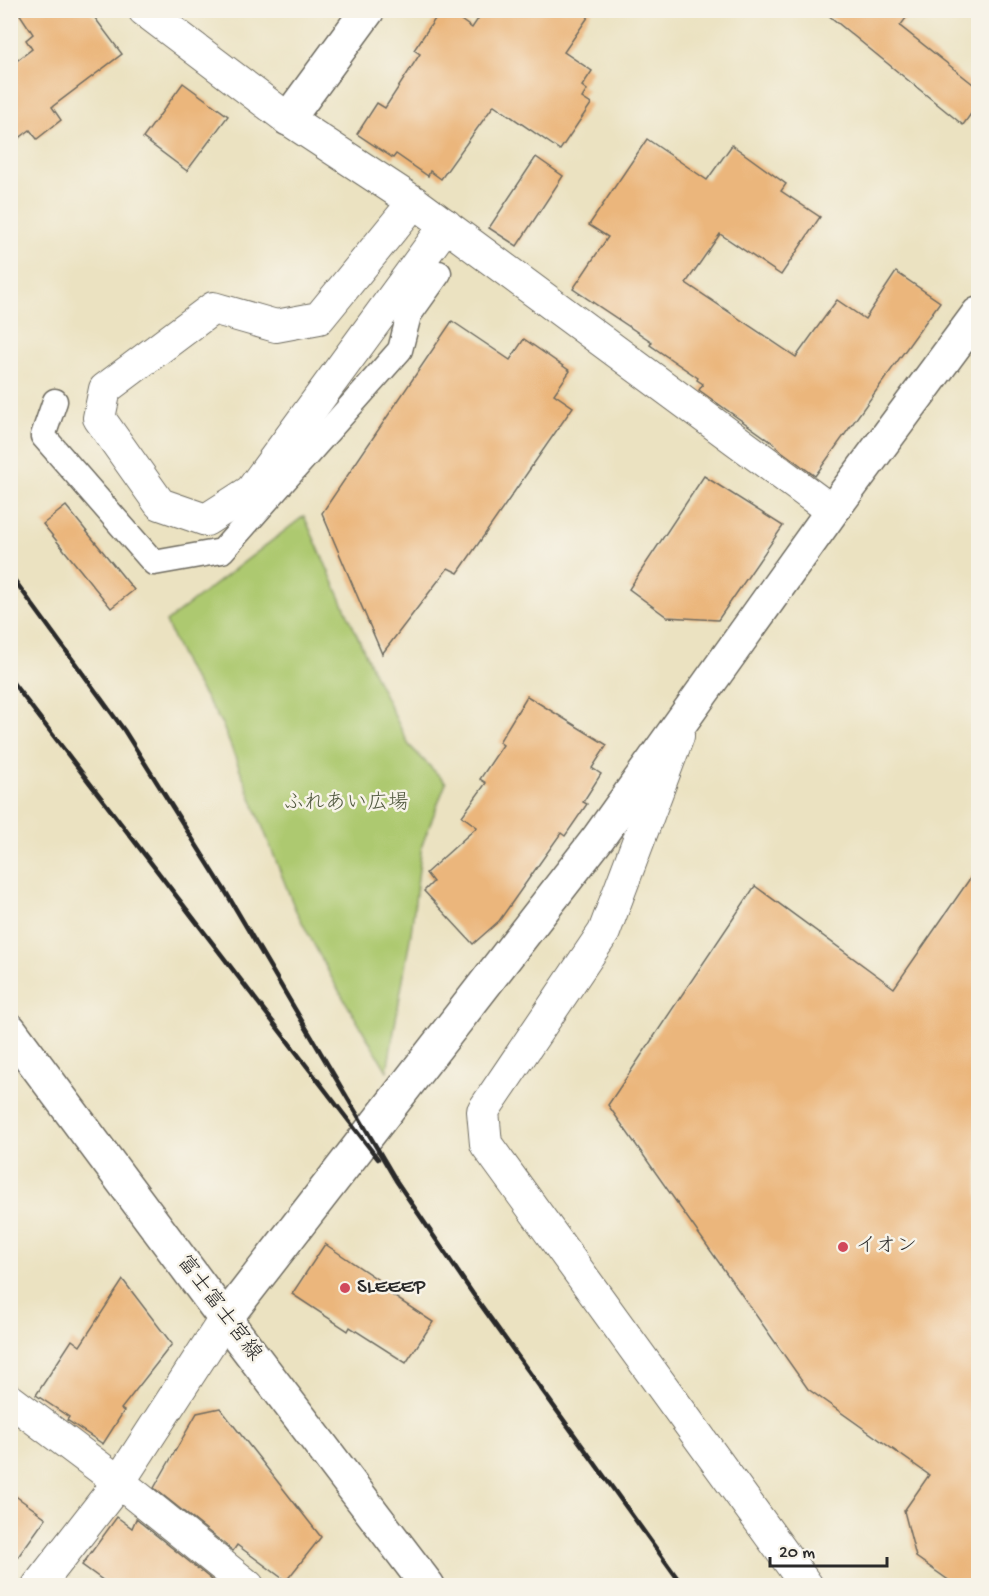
<svg xmlns="http://www.w3.org/2000/svg" width="989" height="1596" font-family="'Gochi Hand','Klee One',sans-serif">
  <rect width="100%" height="100%" fill="#f7f3e8"/>
  <filter id="ink" filterUnits="userSpaceOnUse"><feTurbulence type="fractalNoise" baseFrequency=".0167" numOctaves="2"/><feDisplacementMap in="SourceGraphic" scale="12" xChannelSelector="R" yChannelSelector="G"/><feConvolveMatrix kernelMatrix="1 2 1 2 8 2 1 2 1" color-interpolation-filters="sRGB"/></filter>
  <filter id="wash" filterUnits="userSpaceOnUse"><feTurbulence type="fractalNoise" baseFrequency=".008" numOctaves="4" result="noise"/><feDisplacementMap in="SourceGraphic" scale="24" xChannelSelector="R" yChannelSelector="G"/><feGaussianBlur stdDeviation="1.35" result="paint"/><feColorMatrix in="noise" values="0 0 0 0 0 0 0 0 0 0 0 0 0 0 0 0 0 1.4 0 .05"/><feComposite in="paint" operator="in"/></filter>
  <g filter="url(#wash)">
    <rect width="100%" height="100%" fill="#ebe2c1"/>
    <path fill="#adc970" stroke="#6c7a4e" stroke-width="1.5" d="M304,516L377,680L409,745L446,783L422,845L411,933L387,1071L336,986L295,909L222,724L185,665L166,622Z"/>
    <g id="blocks">
      <g fill="#ebb67b">
        <path d="M17,10H89L122,54L52,107L61,120L37,139L30,130L10,145V66L32,49L26,40L33,34Z"/>
        <path d="M441,10H447L472,28L484,10H593L564,52L592,71L582,86L587,90L582,98L591,104L560,150L494,105L441,179L430,171L428,176L396,154L393,158L357,134L377,103L385,108L420,54L414,50Z"/>
        <path d="M822,10H912L900,26L978,88V104L963,125Z"/>
        <path d="M183,83L228,116L187,171L143,138Z"/>
        <path d="M647,139L707,180L732,145L786,184L781,191L820,217L781,275L720,234L686,283L796,357L837,300L865,319L896,272L940,302L815,476L776,447L777,446L699,390L703,384L697,380L698,378L650,345L652,342L573,289L608,237L589,225Z"/>
        <path d="M536,157L563,176L517,246L489,228Z"/>
        <path d="M452,321L510,360L524,339L570,371L554,394L573,407L458,573L448,568L382,654L322,513Z"/>
        <path d="M704,476L783,526L718,620L667,617L629,589Z"/>
        <path d="M66,506L134,590L111,608L43,524Z"/>
        <path d="M527,696L607,745L592,768L601,774L583,802L587,804L565,836L561,833L499,921L473,944L424,891L433,882L426,873L477,827L462,816L486,783L480,779L503,745L499,742Z"/>
        <path d="M978,867V1586H957L916,1557L904,1511L929,1475L808,1389L608,1105L755,886L894,988Z"/>
        <path d="M325,1244L380,1281L378,1286L433,1322L406,1363L350,1327L348,1331L292,1294Z"/>
        <path d="M123,1280L172,1344L121,1409L124,1411L103,1444L67,1420L69,1417L36,1395L72,1340L80,1346Z"/>
        <path d="M220,1408L321,1537L286,1581L237,1545L233,1551L154,1488L197,1413Z"/>
        <path d="M10,1492L46,1518L10,1568Z"/>
        <path d="M117,1517L132,1528L136,1519L212,1580L209,1586H111L82,1565Z"/>
      </g>
    </g>
  </g>
  <g filter="url(#ink)">
    <use href="#blocks" fill-opacity="0" stroke="#6e6b60" stroke-width="1.5"/>
    <g fill="none" stroke-linecap="round" stroke-linejoin="round">
      <g stroke="#6e6b60" stroke-width="27">
        <path id="pedestrian" d="M55,401L43,436L154,563L222,551L400,350L409,315L439,273"/>
      </g>
      <g stroke="#6e6b60" stroke-width="34">
        <g id="minor">
          <path d="M144,10L288,119L414,202L832,511"/>
          <path d="M414,202L319,318L276,326L213,308L105,389L99,418L160,504L206,520L251,491L446,225"/>
          <path d="M678,736L604,932L483,1111L486,1144L807,1586"/>
          <path d="M10,1400L119,1482L248,1586"/>
          <path d="M38,1586L119,1482L225,1319"/>
        </g>
      </g>
      <g stroke="#6e6b60" stroke-width="36">
        <g id="tertiary">
          <path d="M288,119L368,10"/>
          <path d="M225,1319L599,837L832,511L978,314"/>
        </g>
      </g>
      <g stroke="#6e6b60" stroke-width="36">
        <path id="secondary" d="M10,1030L225,1319L428,1586"/>
      </g>
      <use href="#pedestrian" stroke="#fff" stroke-width="24"/>
      <use href="#minor" stroke="#fff" stroke-width="32"/>
      <use href="#tertiary" stroke="#fff" stroke-width="33"/>
      <use href="#secondary" stroke="#fff" stroke-width="33"/>
      <g stroke="#2b2b2b" stroke-width="4.5">
        <path d="M10,574L124,730L227,894L397,1182L473,1294L683,1586"/>
        <path d="M10,679L378,1159"/>
      </g>
    </g>
  </g>
  <g fill="#d1495b" stroke="#f7f3e8" stroke-width="2">
    <circle cx="843" cy="1247" r="6"/>
    <circle cx="345" cy="1288" r="6"/>
  </g>
  <g text-anchor="middle" dominant-baseline="central" stroke-width="5" stroke-linejoin="round" paint-order="stroke">
    <g font-size="21" fill="#525a40" stroke="#f7f3e8">
      <text x="346" y="804">ふれあい広場</text>
    </g>
    <g font-size="21" fill="#2b2b2b" stroke="#f7f3e8" text-anchor="start">
      <text x="855" y="1247">イオン</text>
      <text x="357" y="1288">SLEEEP</text>
    </g>
    <g font-size="21" fill="#2b2b2b" stroke="#f7f3e8">
      <text transform="translate(218 1309) rotate(53)">富士富士宮線</text>
    </g>
  </g>
  <rect width="989" height="1596" fill="none" stroke="#f7f3e8" stroke-width="36"/>
  <path d="M770 1557v9h117v-9" fill="none" stroke="#2b2b2b" stroke-width="3"/>
  <text x="779" y="1557" font-size="18" fill="#2b2b2b" stroke="#f7f3e8" stroke-width="4.5" paint-order="stroke">20 m</text>
</svg>
